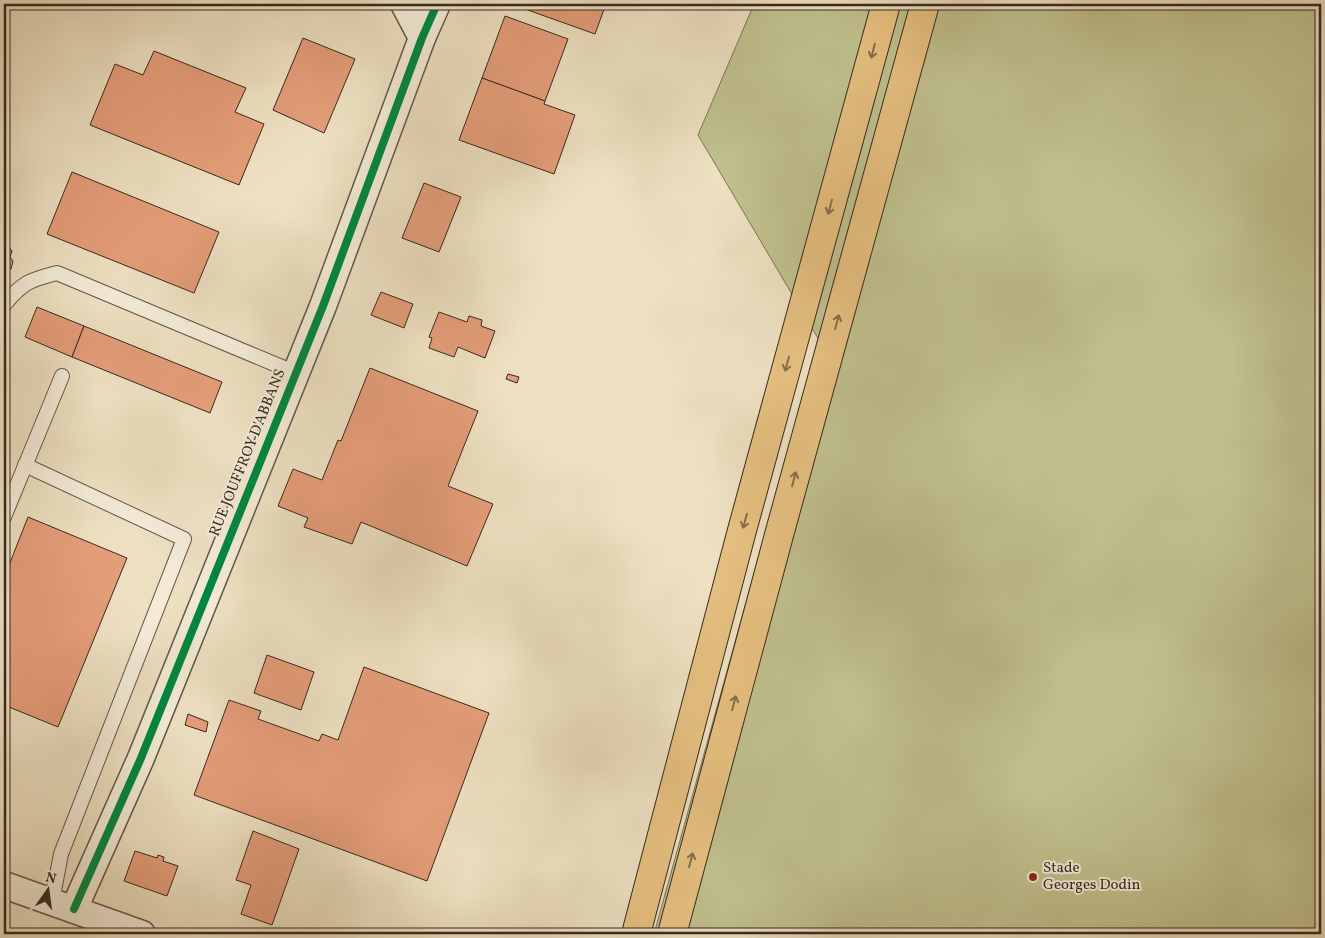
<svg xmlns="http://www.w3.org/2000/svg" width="1325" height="938" font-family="Vollkorn,serif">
  <rect width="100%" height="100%" fill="#ede0c1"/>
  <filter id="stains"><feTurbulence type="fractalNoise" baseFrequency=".004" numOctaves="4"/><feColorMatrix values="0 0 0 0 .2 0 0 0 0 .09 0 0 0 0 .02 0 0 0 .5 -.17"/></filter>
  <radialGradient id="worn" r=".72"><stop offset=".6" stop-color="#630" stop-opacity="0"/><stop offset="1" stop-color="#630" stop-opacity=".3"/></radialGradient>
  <path fill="#c0c08e" stroke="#7b7557" d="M754,4H1321V934H654L819,340L698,135Z"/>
  <g fill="#e49d79" stroke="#362a20">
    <path d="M511,4H606L595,34Z"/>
    <path d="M505,16L568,39L545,101L482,78Z"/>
    <path d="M303,38L355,59L324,133L273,110Z"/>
    <path d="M4,51L9,53L4,65Z"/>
    <path d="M154,51L246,88L235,112L264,124L239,185L90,125L115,64L143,75Z"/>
    <path d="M482,78L545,101L544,104L575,115L554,174L459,140Z"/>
    <path d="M72,172L219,232L194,293L47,234Z"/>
    <path d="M424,183L461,197L439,252L402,238Z"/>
    <path d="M4,241L12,251L10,257L13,261L11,269H4V271Z"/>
    <path d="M381,292L413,304L404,328L371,315Z"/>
    <path d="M37,307L84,326L72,357L25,337Z"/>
    <path d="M439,312L467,322L469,316L482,320L481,326L495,331L485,358L458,347L454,357L429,348L432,338L429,337Z"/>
    <path d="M84,326L222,382L210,413L72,357Z"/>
    <path d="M370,368L478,411L448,486L493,504L467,566L361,522L352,544L304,527L308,518L278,506L293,469L322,480L338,440L341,441Z"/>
    <path d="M508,374L519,377L517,383L506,379Z"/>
    <path d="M28,517L127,558L58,727L4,705V578Z"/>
    <path d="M267,655L314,672L301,710L254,693Z"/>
    <path d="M364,667L489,713L427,881L194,795L229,700L261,711L258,719L319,741L322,734L338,740Z"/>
    <path d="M188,714L208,722L206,732L185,725Z"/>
    <path d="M253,831L299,849L272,925L241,914L251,885L236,880Z"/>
    <path d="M135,851L157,858L158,855L164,857L163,861L178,866L167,896L124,881Z"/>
  </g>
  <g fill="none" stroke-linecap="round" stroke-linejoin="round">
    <g stroke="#645848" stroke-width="16">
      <g id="lane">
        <path d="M4,305C22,283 29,280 57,273L296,373"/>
        <path d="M25,465L184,539L61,854L52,901"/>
        <path d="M4,517L62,376"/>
      </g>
    </g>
    <g stroke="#645848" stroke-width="29">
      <g id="street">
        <path d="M404,4L422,38"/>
        <path d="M4,885L142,934"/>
        <path d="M74,909L141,758L323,306L422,38L437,4"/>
      </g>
    </g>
    <g stroke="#362a20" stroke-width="30">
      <g id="highway">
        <path d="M636,934L741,534L886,4"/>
        <path d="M672,934L779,535L925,4"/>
      </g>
    </g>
    <use href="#lane" stroke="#f3ebd7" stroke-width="14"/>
    <use href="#street" stroke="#f3ebd7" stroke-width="26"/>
    <use href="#highway" stroke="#e6c080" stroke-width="28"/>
    <g stroke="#f3ebd7" stroke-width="11">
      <path id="cycleway" d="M74,909L141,758L323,306L422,38L437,4"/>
    </g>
    <use href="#cycleway" stroke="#00873e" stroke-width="8"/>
  </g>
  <defs><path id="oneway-shaft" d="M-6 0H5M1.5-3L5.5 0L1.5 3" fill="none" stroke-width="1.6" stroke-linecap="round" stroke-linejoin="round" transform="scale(1.25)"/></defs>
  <g stroke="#856e4b">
    <use href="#oneway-shaft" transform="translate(873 51) rotate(105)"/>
    <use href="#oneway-shaft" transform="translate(830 207) rotate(105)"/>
    <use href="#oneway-shaft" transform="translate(837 322) rotate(-75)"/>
    <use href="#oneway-shaft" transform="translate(787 364) rotate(105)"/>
    <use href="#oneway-shaft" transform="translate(794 479) rotate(-75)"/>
    <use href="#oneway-shaft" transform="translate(745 521) rotate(105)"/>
    <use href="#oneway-shaft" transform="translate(734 703) rotate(-75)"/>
    <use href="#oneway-shaft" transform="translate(691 860) rotate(-75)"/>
  </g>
  <circle fill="#8f2418" stroke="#f3ebd7" stroke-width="2" cx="1033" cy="877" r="5"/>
  <g text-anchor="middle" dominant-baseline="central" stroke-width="4" stroke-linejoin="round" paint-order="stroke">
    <g font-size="15" fill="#362a20" stroke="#f3ebd7">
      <text transform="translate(248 453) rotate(-68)">RUE JOUFFROY D'ABBANS</text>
    </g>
    <g font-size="15" fill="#362a20" stroke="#f3ebd7" text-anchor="start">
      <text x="1043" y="868">Stade<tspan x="1043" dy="17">Georges Dodin</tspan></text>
    </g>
  </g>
  <rect width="1325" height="938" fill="none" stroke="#ede0c1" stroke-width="20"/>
  <rect x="5" y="5" width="1315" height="928" fill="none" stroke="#362a20" stroke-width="2.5"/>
  <rect x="10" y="10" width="1305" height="918" fill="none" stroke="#362a20"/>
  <g transform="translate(48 890) rotate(14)" stroke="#f3ebd7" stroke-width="4" paint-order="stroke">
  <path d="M0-4L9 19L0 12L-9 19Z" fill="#362a20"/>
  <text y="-8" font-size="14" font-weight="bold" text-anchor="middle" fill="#362a20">N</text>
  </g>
  <rect width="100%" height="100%" filter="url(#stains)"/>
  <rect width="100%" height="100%" fill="url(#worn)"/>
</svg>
